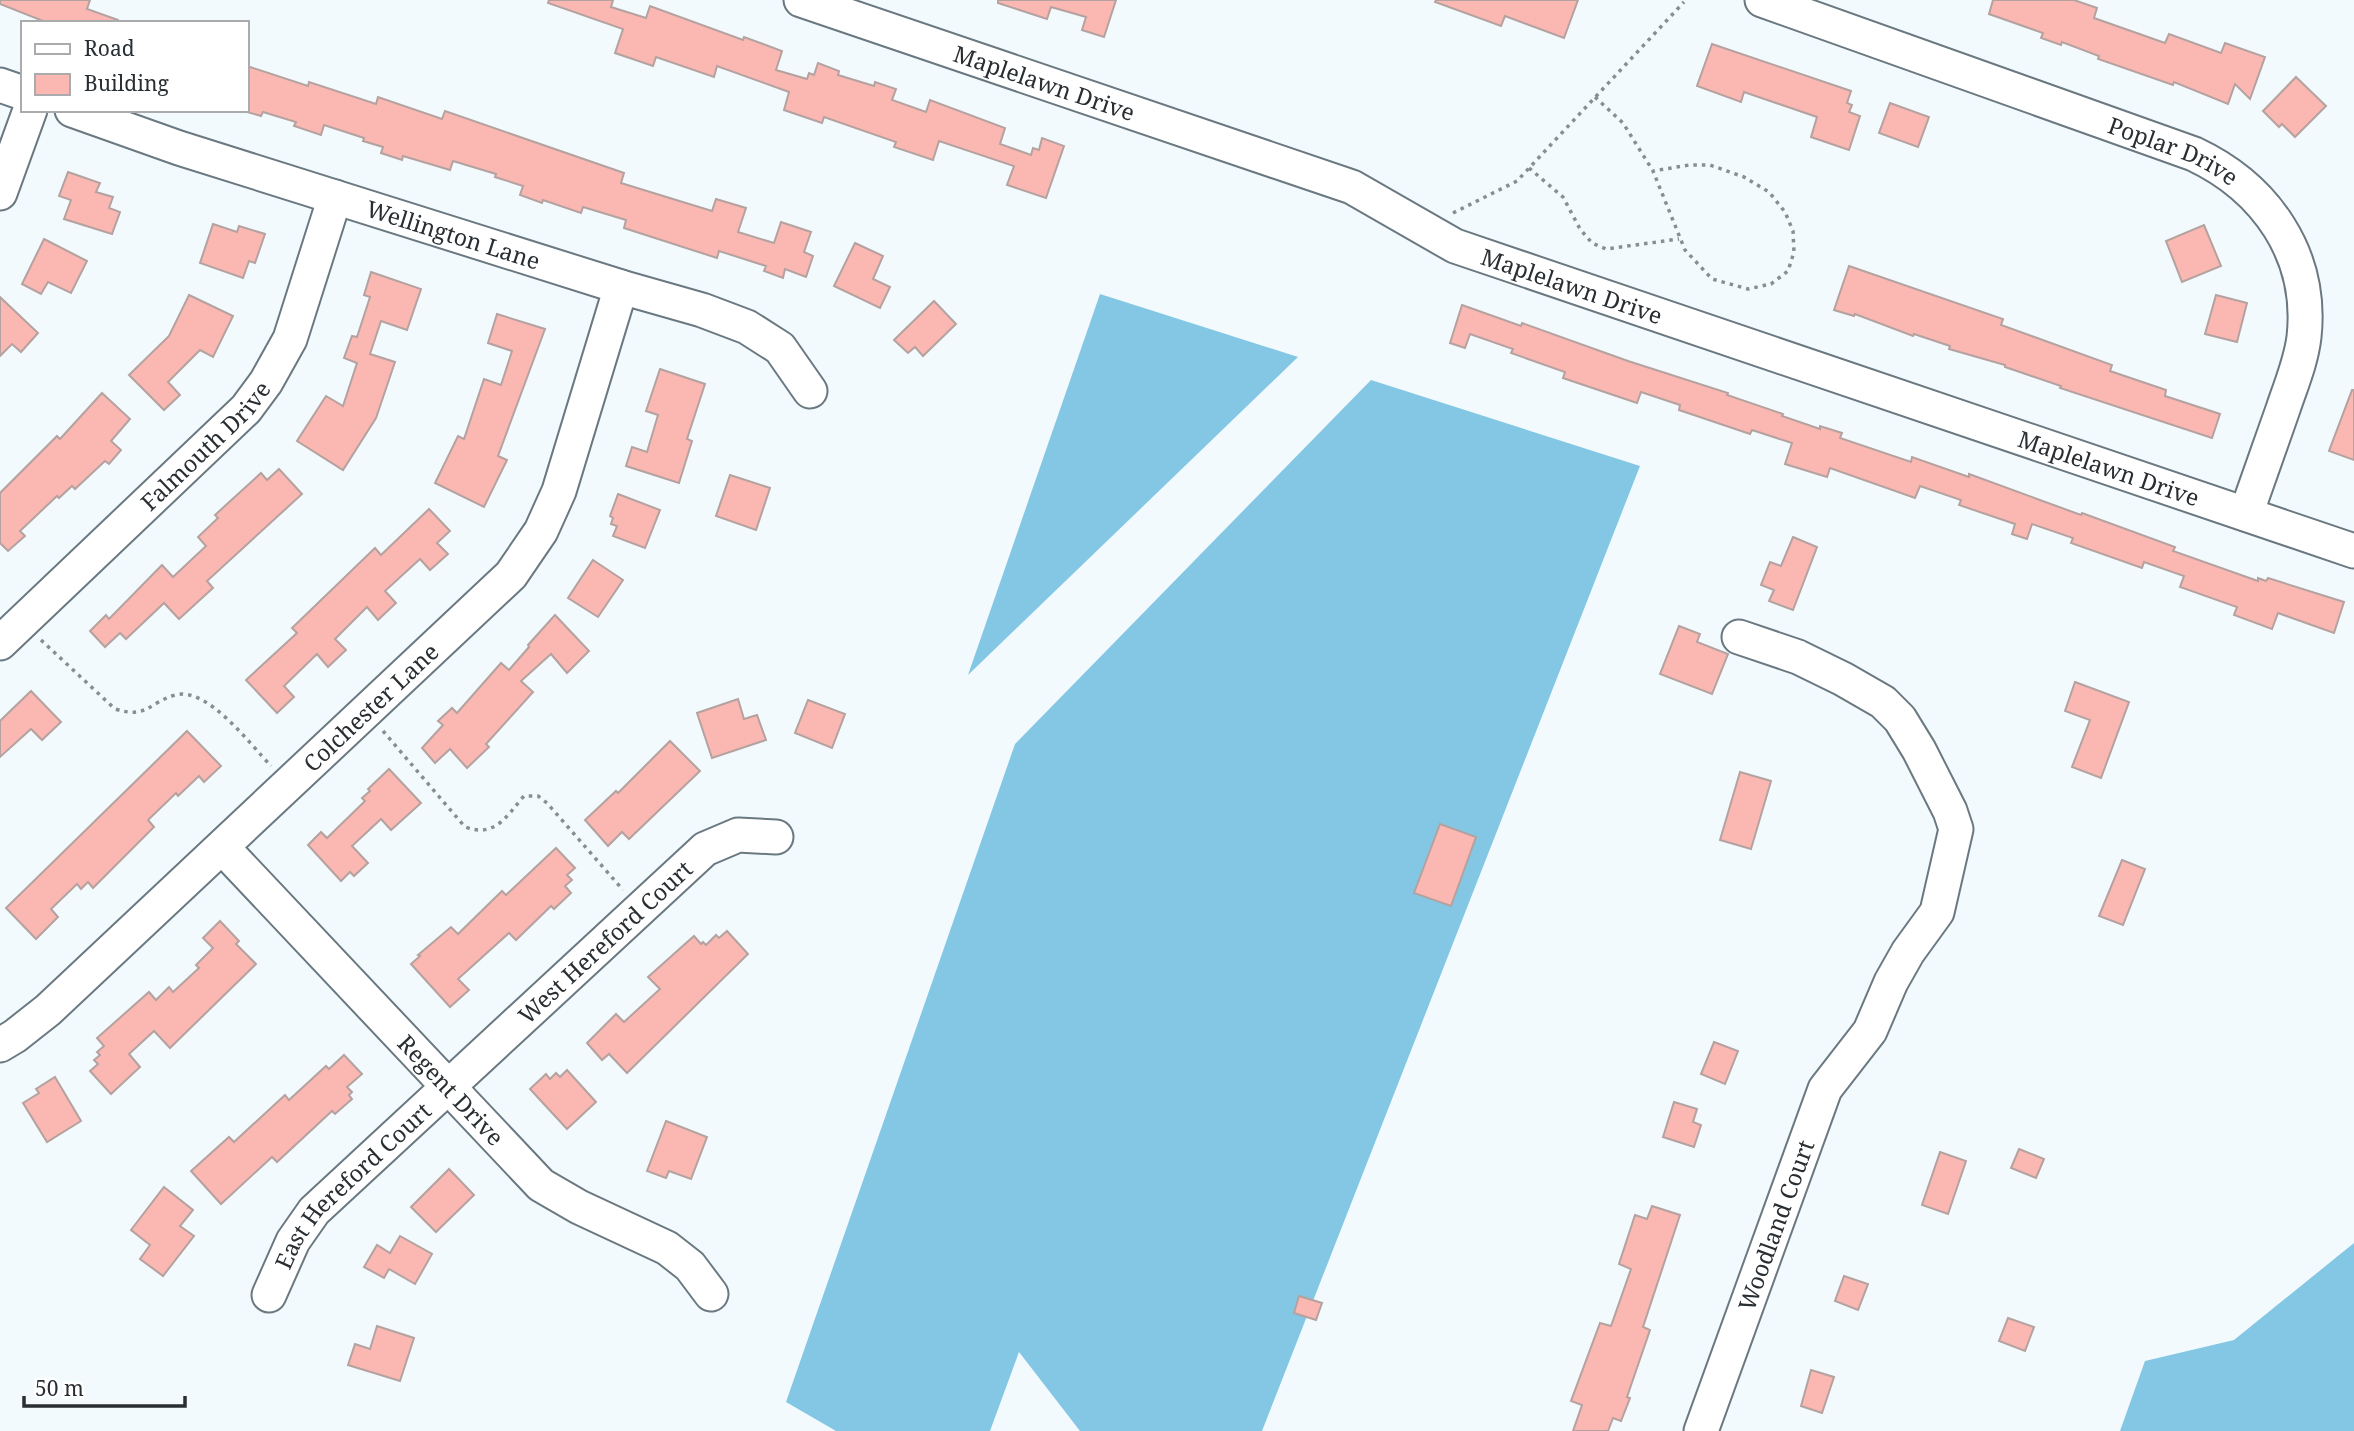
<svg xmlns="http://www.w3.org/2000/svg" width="2354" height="1431" font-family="'Noto Serif',serif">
  <rect width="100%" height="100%" fill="#f3fafd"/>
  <g fill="#83c7e5">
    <path d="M1100,294L1298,357L968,675Z"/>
    <path d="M1371,380L1640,466L1262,1431H1080L1019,1352L990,1431H836L786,1402L1015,744Z"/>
    <path d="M2354,1243V1431H2120L2145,1361L2234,1340Z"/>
  </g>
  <g fill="#fbb7b1" stroke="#b4a2a0" stroke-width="2">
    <path d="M0,0H90L87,9L118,20V23H48L0,4Z"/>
    <path d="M549,0H613L611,7L646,18L650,6L743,40L744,37L782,51L776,70L807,79L809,73L814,75L818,63L839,71L838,75L874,86L875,82L896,89L892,100L926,112L930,100L1005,128L1000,144L1031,155L1033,148L1039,150L1042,138L1064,146L1046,198L1007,185L1014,166L939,141L933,160L894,147L896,142L824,117L822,123L784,110L789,92L717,66L714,77L656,57L653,66L615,53L623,29L548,3Z"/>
    <path d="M998,0H1116L1104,37L1082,30L1086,17L1051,7L1047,19L998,3Z"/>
    <path d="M1436,0H1578L1564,38L1505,16L1501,26L1435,2Z"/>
    <path d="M1993,0H2074L2097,8L2094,18L2165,43L2169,34L2221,53L2225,43L2265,57L2250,99L2235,84L2228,104L2174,82L2173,85L2098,59L2099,56L2062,42L2061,45L2041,38L2043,33L1989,14Z"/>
    <path d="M1712,44L1851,91L1847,103L1852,105L1849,112L1860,116L1849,150L1811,137L1817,117L1744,92L1741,102L1697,86Z"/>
    <path d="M247,66L308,86L309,82L376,104L378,97L442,119L445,111L624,173L621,183L712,211L716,199L746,208L738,232L774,243L781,222L811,232L804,252L813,256L806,277L785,269L783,278L764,271L766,266L719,251L717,258L624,228L626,220L583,207L581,213L543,200L542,203L520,195L523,186L495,177L496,174L453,161L450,170L403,156L402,160L381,153L383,147L363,141L364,138L324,125L321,135L294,126L296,122L263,112L261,116L247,112Z"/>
    <path d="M2296,77L2326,106L2295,137L2282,124L2279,127L2263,111Z"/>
    <path d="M1890,103L1929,117L1918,147L1879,133Z"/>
    <path d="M68,172L100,183L96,192L113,197L109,208L120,212L112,234L64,219L71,200L59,196Z"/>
    <path d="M213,224L237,232L239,226L265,234L255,263L249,261L243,278L200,263Z"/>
    <path d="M2204,225L2221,266L2182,282L2166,241Z"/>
    <path d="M44,239L87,261L71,293L48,282L41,294L22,284Z"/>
    <path d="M855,243L883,256L873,279L890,287L880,308L834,286Z"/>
    <path d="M1849,266L2003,319L2001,325L2112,365L2110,371L2166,390L2165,396L2220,414L2212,438L2060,388L2061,386L2005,367V365L1949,349L1950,346L1914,334L1913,336L1855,314L1854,316L1834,310Z"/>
    <path d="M371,272L421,289L407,330L381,321L370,354L395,362L376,418L343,470L297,441L326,396L343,406L357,363L344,358L352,336L357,337L370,297L364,295Z"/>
    <path d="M189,295L233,316L213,357L200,350L168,382L180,395L164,410L129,375L169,336Z"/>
    <path d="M2216,295L2247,303L2237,342L2205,334Z"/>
    <path d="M0,297L38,333L21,352L12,344L0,356Z"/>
    <path d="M934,301L956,324L923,356L915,347L908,353L894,340Z"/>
    <path d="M1462,305L1521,326L1522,323L1628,361L1728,393L1727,395L1783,414L1782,416L1820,429V426L1842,433L1840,438L1911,462L1912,457L1969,477V474L2081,515L2082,513L2175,547L2173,551L2258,581V578L2266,581L2268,578L2344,602L2334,633L2278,613L2272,629L2234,615L2237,607L2180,587L2184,576L2144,562L2142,568L2071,543L2073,538L2032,524L2027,539L2012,534L2015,524L1959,505L1961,500L1920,486L1915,498L1830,468L1827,477L1785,464L1792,443L1752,430L1750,434L1679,410L1680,405L1641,392L1637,403L1563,378L1565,372L1511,353L1513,349L1470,334L1465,348L1450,343Z"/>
    <path d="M497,314L545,329L498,456L507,460L484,507L435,483L458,436L464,439L484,379L501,385L512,351L488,343Z"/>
    <path d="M660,369L705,384L687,439L692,441L679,483L626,466L632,447L647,452L658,415L646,411Z"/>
    <path d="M2352,390H2354V460L2329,451Z"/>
    <path d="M102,393L130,419L111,441L121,450L109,464L105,461L75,489L72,486L59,498L57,496L20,531L25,536L8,551L0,543V493L57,436L60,439Z"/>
    <path d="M279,469L302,494L207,581L213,588L179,619L164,603L126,639L120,633L105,647L90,631L106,615L109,619L162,565L173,577L206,546L198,537L218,518L215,515L261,473L267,480Z"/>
    <path d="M730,475L770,488L756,530L716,516Z"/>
    <path d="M618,494L660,510L645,548L613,536L617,526L611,524L613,518L610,516Z"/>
    <path d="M429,509L450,531L437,543L448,554L430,570L420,559L385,591L396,603L378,620L367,607L335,639L346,650L328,667L317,654L284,686L294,697L277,713L246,680L297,633L292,628L375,548L381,555Z"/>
    <path d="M1793,537L1817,547L1793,610L1769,601L1774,590L1761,585L1770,562L1781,566Z"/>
    <path d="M593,560L623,580L598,617L568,598Z"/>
    <path d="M555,615L589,651L567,673L551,654L521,681L533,692L486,744L489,747L467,768L450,749L435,763L422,748L443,725L438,721L452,708L457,713L501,663L509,670L529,647L528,645Z"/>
    <path d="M1679,626L1700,634L1697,642L1728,654L1712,694L1660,674Z"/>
    <path d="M2075,682L2129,702L2101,778L2072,767L2090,720L2065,711Z"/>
    <path d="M31,691L61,722L42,740L31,729L0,757V721Z"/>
    <path d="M738,699L744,719L757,715L766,740L712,758L697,713Z"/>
    <path d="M808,700L845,714L832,748L795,733Z"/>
    <path d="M187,731L221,766L204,782L199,776L178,796L176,793L148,820L154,827L93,888L88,882L81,889L77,884L51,909L58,917L36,939L6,908Z"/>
    <path d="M670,741L700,771L629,839L622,832L608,846L585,820L616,791L618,793Z"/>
    <path d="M389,769L421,803L391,830L381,819L352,846L368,863L354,876L350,872L341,881L308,845L321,832L327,838L365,801L362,798L370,791L368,789Z"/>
    <path d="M1740,772L1771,781L1751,849L1720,840Z"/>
    <path d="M1440,824L1476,837L1451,906L1414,893Z"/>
    <path d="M556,848L575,868L567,875L572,880L565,886L571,893L554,909L551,906L516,940L509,933L458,979L469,990L450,1007L411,964L420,956L418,955L451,927L458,934L502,891L506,895Z"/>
    <path d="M2122,860L2145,869L2123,925L2099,916Z"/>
    <path d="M220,921L239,941L236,944L256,964L170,1048L154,1031L129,1054L140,1067L111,1094L90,1071L98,1064L94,1060L100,1055L97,1052L104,1046L97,1038L149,992L156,1000L169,987L173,992L199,968L196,965L213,948L203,938Z"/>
    <path d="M727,931L748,954L627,1073L609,1054L602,1060L587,1043L616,1014L624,1022L660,989L648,977L694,936L701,944L703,942L706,945L716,935L719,938Z"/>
    <path d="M1714,1042L1738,1051L1725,1084L1701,1074Z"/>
    <path d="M344,1055L362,1074L347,1087L352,1092L349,1095L352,1099L335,1114L332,1111L277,1162L272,1157L221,1204L191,1171L229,1137L234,1142L285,1095L289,1100L326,1066L329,1069Z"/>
    <path d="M567,1070L596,1102L567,1129L530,1089L546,1074L550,1079L556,1073L560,1077Z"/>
    <path d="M55,1077L81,1121L47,1142L23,1103L39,1093L36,1089Z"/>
    <path d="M1674,1102L1697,1109L1693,1122L1701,1125L1694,1147L1663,1137Z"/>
    <path d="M666,1121L707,1137L691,1179L669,1171L666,1178L647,1171Z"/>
    <path d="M2019,1149L2044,1159L2036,1178L2011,1168Z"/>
    <path d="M1940,1152L1966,1161L1948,1214L1922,1205Z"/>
    <path d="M449,1169L474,1195L436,1232L411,1207Z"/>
    <path d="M164,1187L193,1210L180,1226L194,1236L163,1276L140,1259L150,1245L131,1230Z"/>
    <path d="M1652,1206L1680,1215L1643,1327L1650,1330L1627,1397L1630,1398L1621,1421L1613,1418L1608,1431H1573L1582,1405L1571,1401L1600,1323L1611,1326L1631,1269L1619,1264L1635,1215L1647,1219Z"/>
    <path d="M400,1236L432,1254L415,1284L389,1269L384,1278L364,1267L377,1245L390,1253Z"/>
    <path d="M1844,1276L1868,1284L1858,1310L1835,1301Z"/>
    <path d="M1299,1296L1322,1303L1316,1320L1294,1313Z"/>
    <path d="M2008,1318L2034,1327L2025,1351L1999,1341Z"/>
    <path d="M377,1326L414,1338L400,1381L348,1365L355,1344L370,1349Z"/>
    <path d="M1811,1370L1834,1377L1822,1413L1801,1406Z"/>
  </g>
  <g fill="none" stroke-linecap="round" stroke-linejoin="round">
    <g stroke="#6a7981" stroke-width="37">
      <g id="minor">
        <path id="s1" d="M801,0L1352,187L1455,246L2354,551"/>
        <path id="s2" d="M1762,0L2194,154C2266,188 2313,255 2304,337C2301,362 2291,385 2283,409C2271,444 2258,479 2246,514"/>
        <path d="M0,85L23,93"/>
        <path id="s3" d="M72,110L179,148L621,287L702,310L747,327L780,348L810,391"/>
        <path d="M0,193L30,110"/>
        <path id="s4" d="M0,643L246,409L266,382L290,339L335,197"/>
        <path id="s5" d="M222,847L541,1185L579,1207L667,1248L690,1266L711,1294"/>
        <path id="s6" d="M0,1045L15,1036L48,1010L511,575L541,531L559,491L621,287"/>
        <path id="s7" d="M269,1295L293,1241L314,1211L705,849L738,835L776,837"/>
        <path id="s8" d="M1701,1431L1825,1089L1870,1031L1891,982L1908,952L1937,912L1956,829L1950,811L1919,750L1900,719L1883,702L1843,679L1798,657L1739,637"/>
      </g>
    </g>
    <g stroke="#878e91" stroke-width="3.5" stroke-dasharray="3.5 5" stroke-linecap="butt">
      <path d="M1595,97L1623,123L1653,171L1685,250L1712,279L1748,289L1771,284L1788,271L1794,252L1793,231L1785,212L1769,192L1744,177L1710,165H1689L1653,171"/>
      <path d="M1529,168L1563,197L1580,229L1592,243L1606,249L1679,239"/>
      <path d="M1453,213L1517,181L1684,2"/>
      <path d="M41,640L115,709C147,719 148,703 175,695C207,686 250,744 271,766"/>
      <path d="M383,731L465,827C495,838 506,817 524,796H538L547,803L623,890"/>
    </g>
    <use href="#minor" stroke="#fff" stroke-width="33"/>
  </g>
  <g text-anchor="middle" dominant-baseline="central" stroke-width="5" stroke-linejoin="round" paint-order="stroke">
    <g font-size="23" fill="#282e32" stroke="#fff">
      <text stroke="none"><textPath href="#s1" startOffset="257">Maplelawn Drive</textPath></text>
      <text stroke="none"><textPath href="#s2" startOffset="438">Poplar Drive</textPath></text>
      <text stroke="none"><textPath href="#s3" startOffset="401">Wellington Lane</textPath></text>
      <text stroke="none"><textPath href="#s1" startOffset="824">Maplelawn Drive</textPath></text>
      <text stroke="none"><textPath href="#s4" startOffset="285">Falmouth Drive</textPath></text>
      <text stroke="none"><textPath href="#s1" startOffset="1391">Maplelawn Drive</textPath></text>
      <text stroke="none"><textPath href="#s6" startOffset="502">Colchester Lane</textPath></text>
      <text stroke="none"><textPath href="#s7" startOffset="492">West Hereford Court</textPath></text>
      <text stroke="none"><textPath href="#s5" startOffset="334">Regent Drive</textPath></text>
      <text stroke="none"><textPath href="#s7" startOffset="140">East Hereford Court</textPath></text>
      <text stroke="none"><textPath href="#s8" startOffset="219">Woodland Court</textPath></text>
    </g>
  </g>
  <rect x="21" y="21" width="228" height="91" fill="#ffffff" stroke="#a9abad" stroke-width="2"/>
  <rect x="35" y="44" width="35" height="10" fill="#ffffff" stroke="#a9abad" stroke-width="2"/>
  <text x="84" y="56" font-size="21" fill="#282e32">Road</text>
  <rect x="35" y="74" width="35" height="21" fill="#fbb7b1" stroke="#a9abad" stroke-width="2"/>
  <text x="84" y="91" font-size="21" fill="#282e32">Building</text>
  <path d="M24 1396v10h161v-10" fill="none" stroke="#282e32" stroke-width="3.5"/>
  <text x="35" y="1396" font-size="21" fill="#282e32" stroke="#ffffff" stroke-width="5" paint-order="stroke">50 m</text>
</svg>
